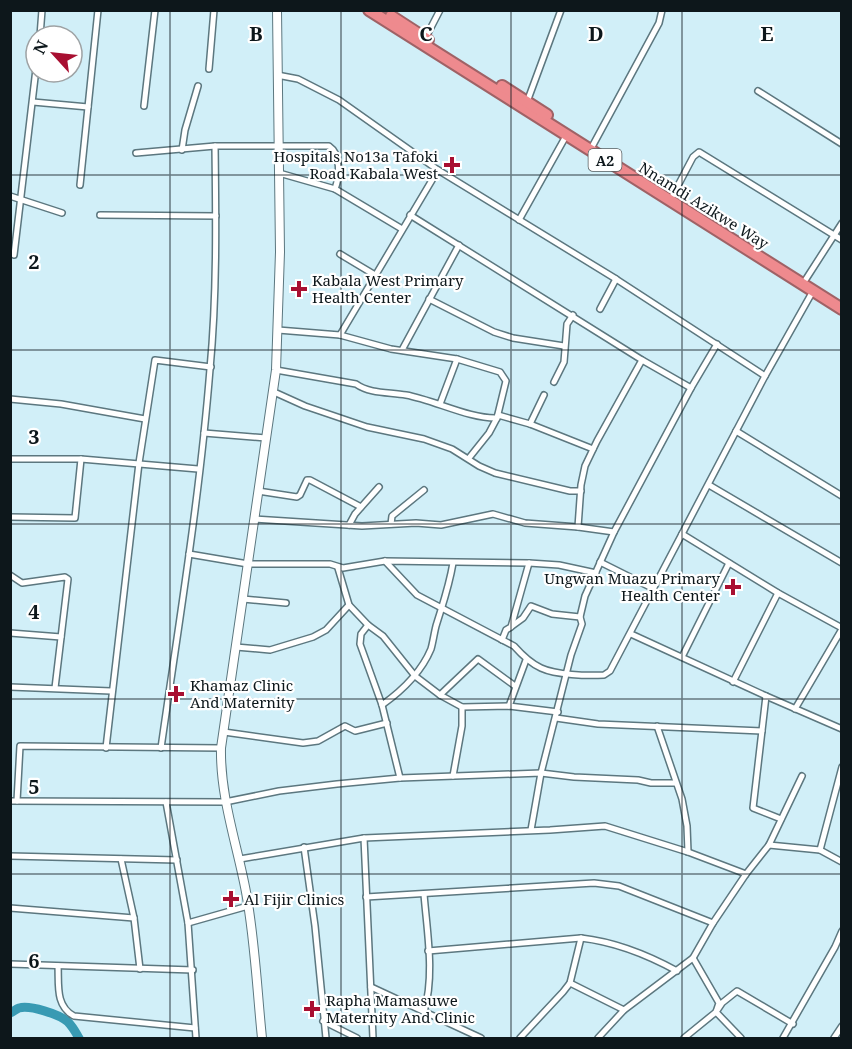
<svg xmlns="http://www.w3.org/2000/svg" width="852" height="1049" font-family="'Noto Serif',serif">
  <rect width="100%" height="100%" fill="#d1eff8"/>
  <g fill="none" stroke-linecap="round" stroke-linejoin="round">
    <path stroke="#389ab3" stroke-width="9" d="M10,1013C13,1012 16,1009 19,1008C30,1005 59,1014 68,1022C73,1027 76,1033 79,1038"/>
    <g stroke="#5c777f" stroke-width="8">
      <g id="street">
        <path d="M40,36L42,10"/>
        <path d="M425,39L440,10"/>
        <path d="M209,69L214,10"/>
        <path d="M277,75L298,79L339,100L438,170L616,279L765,376"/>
        <path d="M758,91L842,144"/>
        <path d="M33,102L88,107"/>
        <path d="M527,102L561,10"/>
        <path d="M144,106L155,10"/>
        <path d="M593,145L659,23L662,10"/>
        <path d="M182,150L185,130L198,86"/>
        <path d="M136,153L215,146H329C341,154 340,176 335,189"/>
        <path d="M279,173L335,189L402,229"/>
        <path d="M80,185L98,10"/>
        <path d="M673,195L693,157L699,152L842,240"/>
        <path d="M10,196L62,213"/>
        <path d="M100,215L216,216"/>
        <path d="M410,215L642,360L691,388"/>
        <path d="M519,220L566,136"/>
        <path d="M340,254L375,275"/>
        <path d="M14,255L36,69"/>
        <path d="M806,279L842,223"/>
        <path d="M429,299L494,332L513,338L564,346"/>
        <path d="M600,309L616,279"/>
        <path d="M278,330L340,335L391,349L457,359L500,372L506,381L497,418L489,433L469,458"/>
        <path d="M340,335L438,170"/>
        <path d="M402,350L459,245"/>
        <path d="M276,370L356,384C370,394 390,392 406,395C434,400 470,419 497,418"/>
        <path d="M554,382L564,362L567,324L573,315"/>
        <path d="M274,392L305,406L367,427L424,439L452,449L479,466L495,473L570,491H581"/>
        <path d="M10,399L61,404L145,419"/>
        <path d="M440,404L457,359"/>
        <path d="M498,415L530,424L593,449"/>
        <path d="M530,424L544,395"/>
        <path d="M736,431L842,496"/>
        <path d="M204,433L266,438"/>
        <path d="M10,459H81L198,469"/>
        <path d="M709,485L842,563"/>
        <path d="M258,491L297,497L300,495L307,480H310L361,507"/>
        <path d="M10,517L75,518L81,459"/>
        <path d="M254,519L362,526L416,523L441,525L493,514L525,523L578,527L614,532"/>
        <path d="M391,524L392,516L424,490"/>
        <path d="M349,525L355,514L379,487"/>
        <path d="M578,527L581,485L585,466L597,441L642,360"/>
        <path d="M682,534L778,593L842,628"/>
        <path d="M189,554L248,564H330L343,568L385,561L529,563L559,565L596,573"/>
        <path d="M385,561L417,595L514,646C522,655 530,663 541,668C556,675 587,676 604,675L610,671L765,376L813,291"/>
        <path d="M600,562L652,588"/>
        <path d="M338,568L349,605L368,625L383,636L415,676L440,695L462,707L509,706L558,712"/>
        <path d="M10,575L22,583L65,577L68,579L55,688"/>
        <path d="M243,599L286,603"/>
        <path d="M368,625L361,634L360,644L382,705L400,778"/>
        <path d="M512,626L523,618L531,606L552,614L580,617"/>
        <path d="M10,633L61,637"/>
        <path d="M631,634L766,696L842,729"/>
        <path d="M502,640L506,630L511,627L529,563"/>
        <path d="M236,647L270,650L313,637L326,630L349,605"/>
        <path d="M682,657L729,563"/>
        <path d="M733,682L778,593"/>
        <path d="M10,687L111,691"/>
        <path d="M440,695L478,659L515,686"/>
        <path d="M766,696L753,808L781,819"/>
        <path d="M382,705C403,690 421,673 431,649C433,642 434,634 436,626C443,603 449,587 453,563"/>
        <path d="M509,706L526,660"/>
        <path d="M795,709L842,629"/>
        <path d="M556,718L598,724L762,731"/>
        <path d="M657,726L682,799L687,826L688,852"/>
        <path d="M224,732L303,743L318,741L345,726L355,731L387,723"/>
        <path d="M106,748L139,463L155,360L211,367"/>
        <path d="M161,748C179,622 200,495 210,369C217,295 216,220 215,146"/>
        <path d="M453,776L462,726V707"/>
        <path d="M10,801L225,802L279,791L337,784L400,778L541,773L574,777L638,780L651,783H675"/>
        <path d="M17,801L20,746L221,748"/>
        <path d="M166,802L188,923L196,1038"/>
        <path d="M531,830L541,773L571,655L582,624L580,617L585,596L614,532L691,388L717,344"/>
        <path d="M364,838L373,1038"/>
        <path d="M769,845L820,850L842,862"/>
        <path d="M304,847L315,926L326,1038"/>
        <path d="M820,850L842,767"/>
        <path d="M10,856L177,860"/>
        <path d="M121,859L134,918L140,969"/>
        <path d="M240,859L364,838L550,830L605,826L688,852L746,874"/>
        <path d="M366,897L594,883L619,886L713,923"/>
        <path d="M10,908L134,918"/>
        <path d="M188,923L248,906"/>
        <path d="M428,951L581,938C616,942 646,954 677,971"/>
        <path d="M10,964L193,970"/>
        <path d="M58,966C59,984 55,1006 74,1016L195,1028"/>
        <path d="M570,983L624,1010"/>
        <path d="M371,987L481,1038"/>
        <path d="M424,1012C435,975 427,932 424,894"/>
        <path d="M323,1021L357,1038"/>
        <path d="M520,1038L563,992L570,983L581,938"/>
        <path d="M598,1038L624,1010L693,958L713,923L746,874L769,845L802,776"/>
        <path d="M684,1038L716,1012L719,1003L693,958"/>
        <path d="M741,1038L716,1012L722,1003L737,991L793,1024"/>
        <path d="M783,1038L835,947L842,931"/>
        <path d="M834,1038L842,1026"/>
      </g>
    </g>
    <g stroke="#5c777f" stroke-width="10">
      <path id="secondary" d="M262,1038C257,990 255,940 246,892C237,844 220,797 221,748L276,370L280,252L277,10"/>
    </g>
    <g stroke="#9f6266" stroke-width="14">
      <g id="highway">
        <path d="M369,10L842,309"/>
        <path d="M391,16L428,40"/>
        <path d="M502,86L547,115"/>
      </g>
    </g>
    <use href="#street" stroke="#fff" stroke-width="5"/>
    <use href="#secondary" stroke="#fff" stroke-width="8"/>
    <use href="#highway" stroke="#ee8a8e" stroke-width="10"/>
  </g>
  <path fill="none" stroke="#0d171b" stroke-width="1.5" stroke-opacity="0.55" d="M170,10V1038M341,10V1038M511,10V1038M682,10V1038M10,175H842M10,350H842M10,524H842M10,699H842M10,874H842"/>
  <g fill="#a80f31" stroke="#fff" stroke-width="2">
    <path d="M449 156h6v6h6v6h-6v6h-6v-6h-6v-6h6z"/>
    <path d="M296 280h6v6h6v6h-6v6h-6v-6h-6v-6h6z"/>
    <path d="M730 578h6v6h6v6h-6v6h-6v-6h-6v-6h6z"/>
    <path d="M173 685h6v6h6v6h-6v6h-6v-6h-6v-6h6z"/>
    <path d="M228 890h6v6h6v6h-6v6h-6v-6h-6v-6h6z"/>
    <path d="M309 1000h6v6h6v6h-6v6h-6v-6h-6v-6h6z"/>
  </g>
  <g text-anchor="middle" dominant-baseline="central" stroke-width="4.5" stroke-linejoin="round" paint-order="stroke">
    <rect fill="#fff" stroke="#565d5f" stroke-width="1.5" x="588.5" y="149" width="33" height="22" rx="4.5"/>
    <g font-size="14" font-weight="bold" fill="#0d171b">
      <text x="605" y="160">A2</text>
    </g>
    <g font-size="15" fill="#0d171b" stroke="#fff" text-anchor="start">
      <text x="438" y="156" text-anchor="end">Hospitals No13a Tafoki<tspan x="438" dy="17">Road Kabala West</tspan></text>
      <text x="312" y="280">Kabala West Primary<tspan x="312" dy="17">Health Center</tspan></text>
      <text x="720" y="578" text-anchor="end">Ungwan Muazu Primary<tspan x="720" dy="17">Health Center</tspan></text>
      <text x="190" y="685">Khamaz Clinic<tspan x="190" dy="17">And Maternity</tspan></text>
      <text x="244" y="899">Al Fijir Clinics</text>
      <text x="326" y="1000">Rapha Mamasuwe<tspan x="326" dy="17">Maternity And Clinic</tspan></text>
    </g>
    <g font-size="15" fill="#0d171b" stroke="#fff">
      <text transform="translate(704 205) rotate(32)">Nnamdi Azikwe Way</text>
    </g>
  </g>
  <g font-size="20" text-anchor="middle" font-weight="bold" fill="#0d171b" stroke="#fff" stroke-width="4.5" stroke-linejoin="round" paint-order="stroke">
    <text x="256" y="41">B</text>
    <text x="426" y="41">C</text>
    <text x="596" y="41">D</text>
    <text x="767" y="41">E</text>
    <text x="34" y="269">2</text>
    <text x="34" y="444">3</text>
    <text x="34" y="619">4</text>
    <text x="34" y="794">5</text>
    <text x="34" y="968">6</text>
  </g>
  <rect width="852" height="1049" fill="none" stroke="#0d171b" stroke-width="24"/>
  <g transform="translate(54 54) rotate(297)"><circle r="28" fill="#ffffff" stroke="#9ea2a4" stroke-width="1.5"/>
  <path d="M0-4.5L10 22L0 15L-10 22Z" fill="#a80f31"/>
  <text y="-9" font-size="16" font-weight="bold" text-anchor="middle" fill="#0d171b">N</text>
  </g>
</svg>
